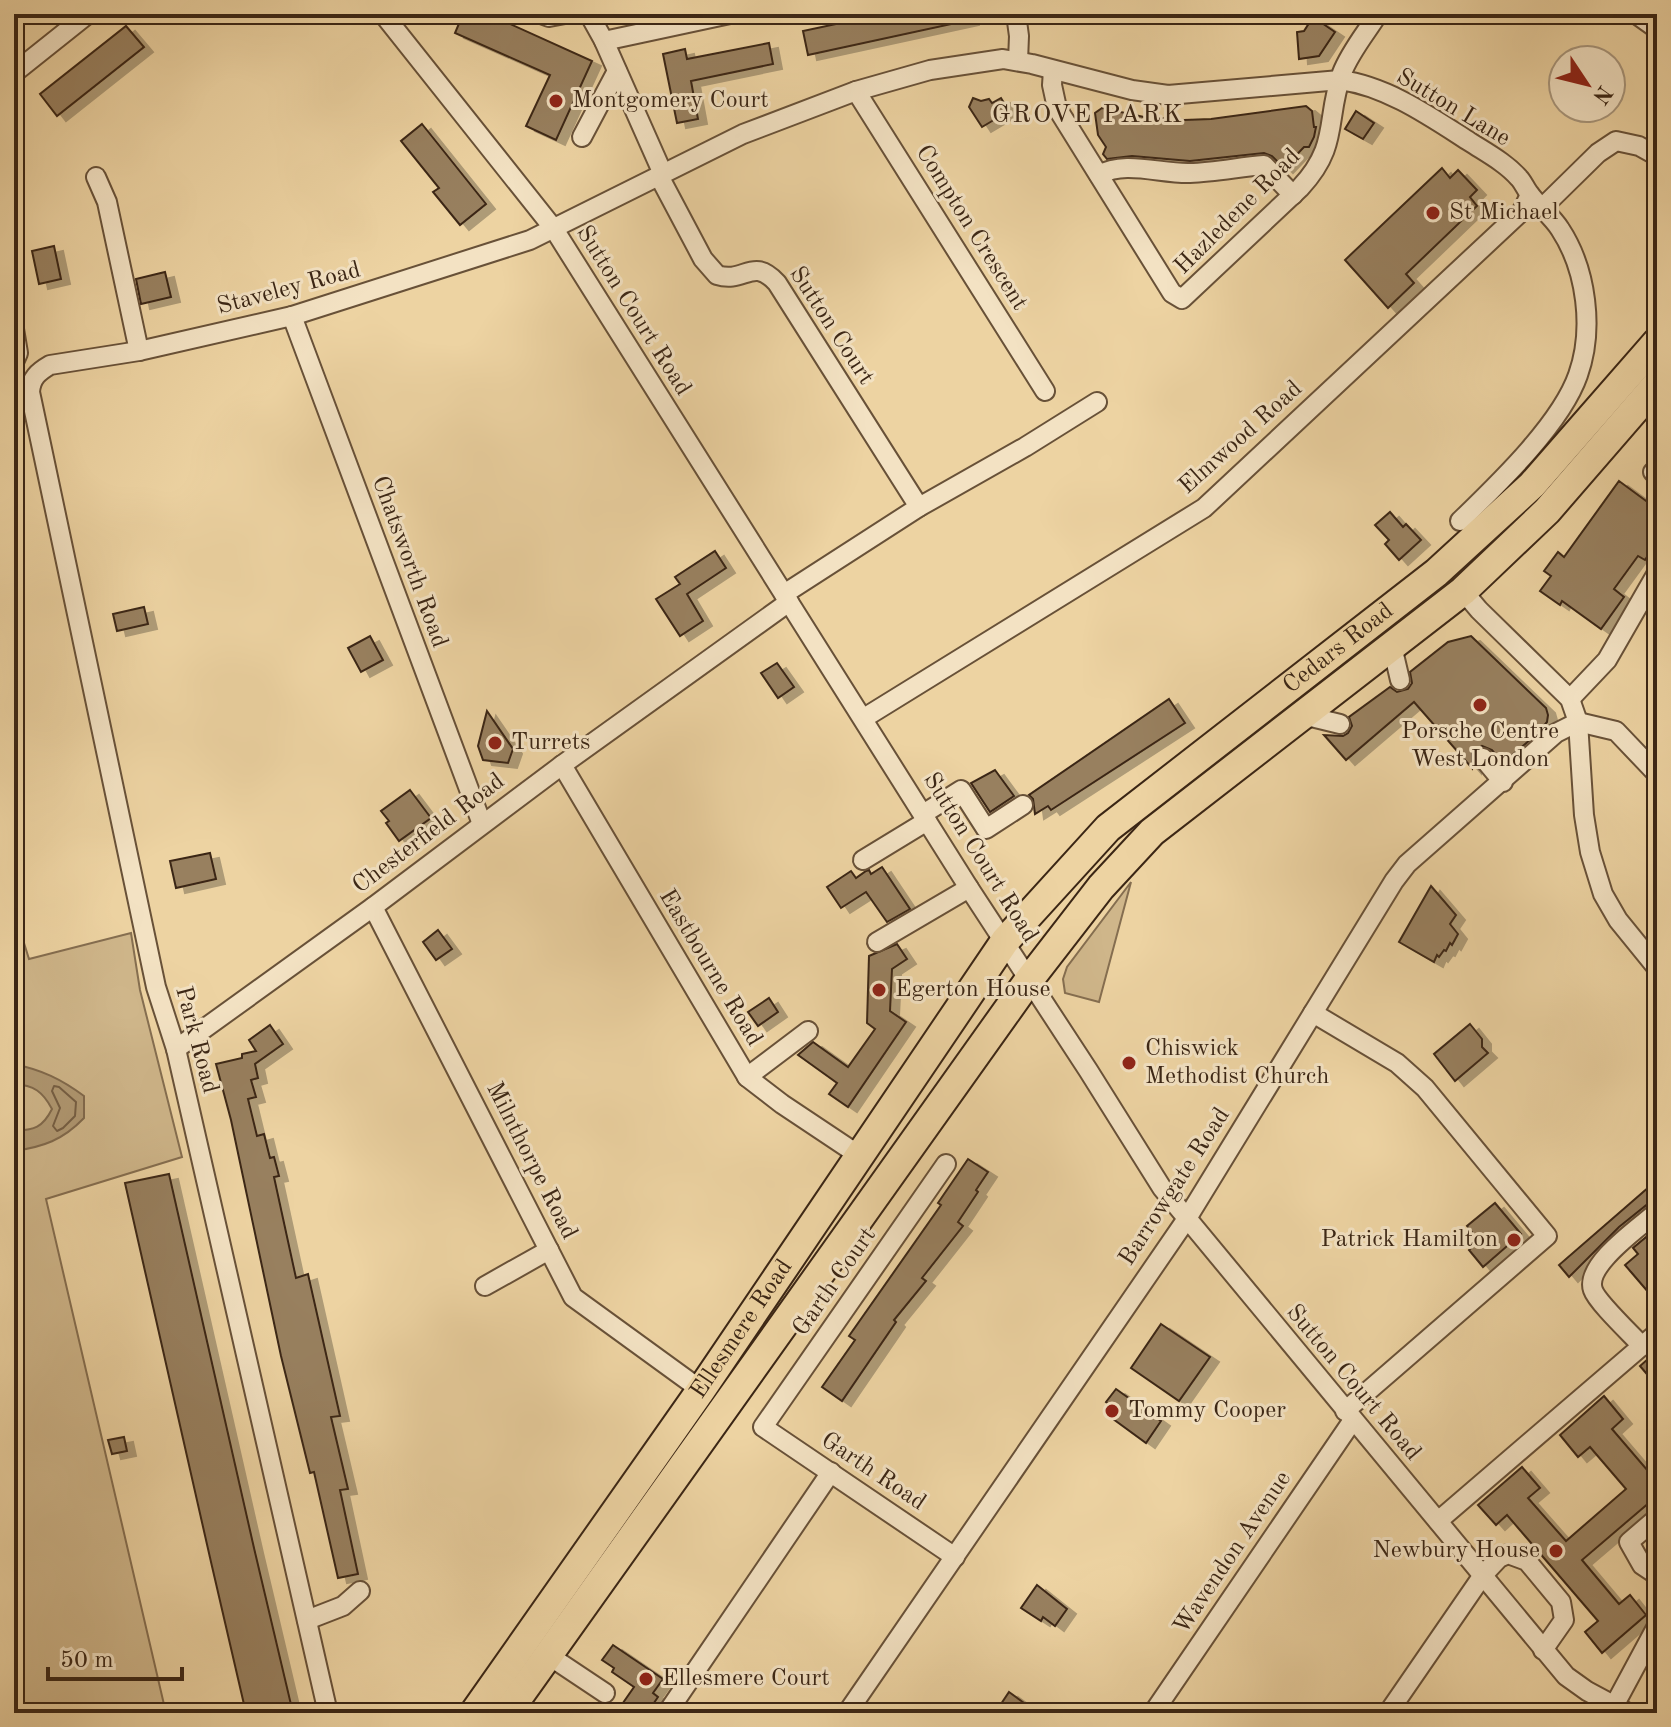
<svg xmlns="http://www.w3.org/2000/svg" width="1671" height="1727" font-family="'Old Standard TT',serif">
  <defs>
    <filter id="shadow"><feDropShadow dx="9" dy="5" stdDeviation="0" flood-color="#0004"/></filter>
  </defs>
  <rect width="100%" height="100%" fill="#edd3a2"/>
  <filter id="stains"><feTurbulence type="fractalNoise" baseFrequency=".0025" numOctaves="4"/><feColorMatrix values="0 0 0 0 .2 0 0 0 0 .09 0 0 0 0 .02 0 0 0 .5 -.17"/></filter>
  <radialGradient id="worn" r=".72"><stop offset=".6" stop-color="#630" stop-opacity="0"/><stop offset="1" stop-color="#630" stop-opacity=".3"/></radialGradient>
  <g fill="#cfb68a" stroke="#856e50" stroke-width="2">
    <path d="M1131,882L1099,1002L1065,993L1063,979L1067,967Z"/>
    <path d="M14,911L29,959L131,933L140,990L182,1157L46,1199L166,1713H14Z"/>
  </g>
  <path fill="#b09872" stroke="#816a4d" stroke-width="2" d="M14,1064C42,1070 61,1079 84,1096V1118C63,1140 43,1147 14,1151V1130C34,1131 43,1127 52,1109C43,1092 34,1085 14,1084Z"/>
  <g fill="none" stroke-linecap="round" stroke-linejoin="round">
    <path stroke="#765f44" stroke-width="2" d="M54,1086L59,1087L76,1102L75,1116L63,1128L57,1131L53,1126L60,1108L52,1091Z"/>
  </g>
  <g fill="#98805e" stroke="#3b2615" stroke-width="2" filter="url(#shadow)">
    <path d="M463,14H488L592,61L556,140L526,126L550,75L455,33Z"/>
    <path d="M883,14H970V20L808,55L803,31Z"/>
    <path d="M1313,17L1335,32L1319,56L1299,59L1297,32L1304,31Z"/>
    <path d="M126,26L144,47L57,116L40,94Z"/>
    <path d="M769,43L773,64L691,81L698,119L677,123L663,54L685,49L687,59Z"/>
    <path d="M973,98L981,101L989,99L992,103L1001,98L1009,111L982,127L969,107Z"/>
    <path d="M1306,106L1312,111L1314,127H1316L1314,137L1309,147H1304L1284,168L1272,156L1264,153L1190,161L1132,156L1107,159L1103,154L1106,147L1098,135L1095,113L1102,108L1144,117L1184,120L1211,119Z"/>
    <path d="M1356,111L1374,123L1363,139L1345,129Z"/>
    <path d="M422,124L486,204L460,225L433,192L439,188L401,141Z"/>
    <path d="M1442,168L1450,178L1458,170L1477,190L1470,197L1477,206L1406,274L1414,283L1388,308L1345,260Z"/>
    <path d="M54,246L61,279L39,284L32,251Z"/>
    <path d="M165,272L171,297L141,304L136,279Z"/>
    <path d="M1619,481L1657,509V531L1649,542L1654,546L1645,560L1638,556L1614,589L1624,597L1601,629L1562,601L1560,605L1540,591L1551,576L1544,571L1558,552L1564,557Z"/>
    <path d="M1390,512L1403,527L1406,524L1421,540L1399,560L1385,544L1389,540L1375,525Z"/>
    <path d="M715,551L726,568L687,594L703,621L680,636L656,599L680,584L675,577Z"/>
    <path d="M144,607L148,624L117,631L113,614Z"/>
    <path d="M370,636L383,660L361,672L348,648Z"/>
    <path d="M1471,636L1546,708L1548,715L1547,722L1538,733L1503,763L1492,750L1482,746L1472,753V768L1414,702L1346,760L1324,735L1343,736L1348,733L1352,726L1349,717L1390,687L1397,692L1408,689L1412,683L1410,672L1448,642Z"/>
    <path d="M777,663L794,687L778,698L761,673Z"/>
    <path d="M1169,699L1185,723L1051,810L1048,806L1035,814L1033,799L1029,795Z"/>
    <path d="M487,711L513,749L508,763L483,760L478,746Z"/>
    <path d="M995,770L1014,796L990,812L971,783Z"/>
    <path d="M410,790L431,818L399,841L386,823L389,821L381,811Z"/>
    <path d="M210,853L216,879L176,888L170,861Z"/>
    <path d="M882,867L910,909L887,922L866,892L841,908L827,887L851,871L856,878L866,871L869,870L871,874Z"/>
    <path d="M1431,886L1456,915L1450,924L1458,934L1452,945L1450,943L1446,951L1444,950L1439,957L1437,955L1434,962L1399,942Z"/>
    <path d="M438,930L452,949L436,960L423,942Z"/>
    <path d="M897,944L907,959L892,969L890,1011L906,1022L848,1107L829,1094L837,1083L798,1055L813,1042L848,1067L875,1029L867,1023L869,956Z"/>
    <path d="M769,998L778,1012L758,1026L748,1012Z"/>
    <path d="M1470,1024L1482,1039V1047L1488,1053L1455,1081L1434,1054Z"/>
    <path d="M270,1025L283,1044L255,1064L258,1078L251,1080L256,1097L248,1099L257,1136L264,1134L270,1158L274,1157L279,1176L274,1177L296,1278L308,1274L340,1416L331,1417L348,1489L340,1490L358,1574L338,1578L314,1472L310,1473L281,1356L231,1120L216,1064L242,1058V1054L256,1051L249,1040Z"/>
    <path d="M968,1159L988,1172L976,1190L978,1192L958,1222L963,1226L922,1278L926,1281L894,1320L896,1322L842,1401L822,1387L855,1340L849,1336L941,1205L938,1203Z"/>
    <path d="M169,1174L254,1548L293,1713H246L211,1562L125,1183Z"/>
    <path d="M1657,1180V1200L1649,1203L1619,1227L1569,1277L1559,1265Z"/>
    <path d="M1495,1203L1521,1234L1483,1267L1469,1250L1479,1241L1467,1226Z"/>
    <path d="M1657,1228V1259L1648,1267L1657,1277V1286L1649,1293L1625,1265L1638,1254L1633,1248Z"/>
    <path d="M1161,1324L1210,1357L1179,1401L1131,1368Z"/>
    <path d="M1657,1351V1386L1640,1366Z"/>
    <path d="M1116,1389L1161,1421L1146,1443L1109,1416L1114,1408L1106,1402Z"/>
    <path d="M1604,1396L1623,1419L1612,1429L1648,1471L1657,1463V1496L1582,1560L1619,1604L1630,1595L1646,1615L1602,1653L1585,1632L1598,1621L1507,1515L1496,1525L1478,1505L1522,1467L1540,1488L1528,1498L1566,1541L1626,1489L1590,1447L1578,1457L1560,1435Z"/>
    <path d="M124,1437L127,1451L112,1454L108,1440Z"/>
    <path d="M1037,1585L1067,1609L1055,1626L1043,1617L1041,1621L1021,1608Z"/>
    <path d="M613,1645L663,1679L653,1693L658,1697L647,1713H616L634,1687L612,1672L614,1668L602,1660Z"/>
    <path d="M1009,1692L1024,1703L1017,1713H1008L999,1707Z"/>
  </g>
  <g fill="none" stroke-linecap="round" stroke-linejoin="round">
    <g stroke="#685138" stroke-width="22">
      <g id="minor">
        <path d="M383,14L554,229L969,888L1088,1070L1162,1188L1566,1676L1587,1691L1628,1713"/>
        <path d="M541,14L549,17L565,14"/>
        <path d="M589,14L604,41L663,174"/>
        <path d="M1016,14L1019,36L1018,61"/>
        <path d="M1636,14L1657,29"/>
        <path d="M604,41L730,14"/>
        <path d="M1053,70L1052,85L1057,108L1172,293L1182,299L1300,188C1340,145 1325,120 1342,73C1350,52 1366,33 1378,14"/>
        <path d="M14,73L88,14"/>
        <path d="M856,91L1045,391"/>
        <path d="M582,137L617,71"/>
        <path d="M1099,175C1125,160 1160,174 1190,173C1215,172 1240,167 1264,165L1293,195"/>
        <path d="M659,176L703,259L717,275C745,284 752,256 777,283L919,507"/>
        <path d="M96,177L107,202L139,351"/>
        <path d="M1543,207L1598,153L1616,141L1639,146L1657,156"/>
        <path d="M292,316L482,824"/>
        <path d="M14,329L18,353L14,362"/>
        <path d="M1653,472L1657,476"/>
        <path d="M1463,591L1479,610L1570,699L1578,722L1584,815L1590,852L1603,894L1618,920L1657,968"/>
        <path d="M784,594L919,507L1025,447L1097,402"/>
        <path d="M1392,646L1400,680"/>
        <path d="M1570,699L1607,660L1657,573"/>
        <path d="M1303,715L1340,724"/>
        <path d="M864,718L1204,508L1522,211L1530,195"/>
        <path d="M1578,722L1616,731L1657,774"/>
        <path d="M1483,758L1503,782"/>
        <path d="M562,765L747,1077L782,1104L860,1156"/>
        <path d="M923,814L961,790L986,829L1023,805"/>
        <path d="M863,860L927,821"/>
        <path d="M373,907L573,1297L701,1390"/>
        <path d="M877,942L969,888"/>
        <path d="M1313,1013L1397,1063L1425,1088L1547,1236L1345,1411"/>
        <path d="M176,1049L373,907L562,765L789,602"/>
        <path d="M747,1077L808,1031"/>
        <path d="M946,1164L763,1427L955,1557"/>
        <path d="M485,1286L549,1250"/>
        <path d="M1642,1346C1631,1334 1597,1302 1593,1290C1584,1265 1640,1227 1657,1212"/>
        <path d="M1657,1518L1629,1542L1642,1565L1657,1575"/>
        <path d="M1438,1521L1657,1333"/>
        <path d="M307,1620L343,1606L360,1591"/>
        <path d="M548,1655L605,1693"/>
        <path d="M1614,1706L1657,1626"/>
        <path d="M328,1713L176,1049L156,987L30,392C31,378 38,372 50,365L139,351L292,316L530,240L743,134L856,91L930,70L1003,59L1032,64L1132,90L1168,95L1340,80C1387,86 1431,117 1470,142C1487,153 1506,163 1519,178C1523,182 1525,188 1529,193C1538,206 1552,216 1560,229C1587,270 1594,330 1578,375C1561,424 1497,485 1460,521"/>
        <path d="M667,1713L831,1472"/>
        <path d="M847,1713L1186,1220L1394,881L1407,864L1556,733L1578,722"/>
        <path d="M1153,1713L1353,1420"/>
        <path d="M1388,1713L1483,1575L1499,1558L1508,1554L1527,1561L1561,1602L1564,1620L1543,1650"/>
      </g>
    </g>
    <g stroke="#3b2615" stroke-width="32">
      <g id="highway">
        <path id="s1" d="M474,1713L701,1390L1005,941L1108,828L1436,573L1532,485L1657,342"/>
        <path d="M507,1713L1029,980L1101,887L1152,832L1463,591L1547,511L1657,384"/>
      </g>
    </g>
    <use href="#minor" stroke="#f3e2c3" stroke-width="18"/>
    <use href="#highway" stroke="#edd3a2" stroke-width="28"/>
  </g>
  <g fill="#8f2418" stroke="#f3e2c3" stroke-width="3">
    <circle cx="556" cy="101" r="8"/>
    <circle cx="1433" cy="213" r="8"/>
    <circle cx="1480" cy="705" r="8"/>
    <circle cx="495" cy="743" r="8"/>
    <circle cx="879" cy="990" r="8"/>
    <circle cx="1129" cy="1063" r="8"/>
    <circle cx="1514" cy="1240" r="8"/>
    <circle cx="1112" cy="1411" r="8"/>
    <circle cx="1556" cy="1551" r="8"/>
    <circle cx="646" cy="1679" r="8"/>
  </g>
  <g text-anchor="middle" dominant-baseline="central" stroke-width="6" stroke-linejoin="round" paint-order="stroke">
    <g font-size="24" fill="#3b2615" stroke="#f3e2c3" text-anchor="start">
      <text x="572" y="101">Montgomery Court</text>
      <text x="1449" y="213">St Michael</text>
      <text x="1480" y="732" text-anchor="middle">Porsche Centre<tspan x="1480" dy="28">West London</tspan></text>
      <text x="511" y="743">Turrets</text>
      <text x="895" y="990">Egerton House</text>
      <text x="1145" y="1049">Chiswick<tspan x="1145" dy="28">Methodist Church</tspan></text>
      <text x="1498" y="1240" text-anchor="end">Patrick Hamilton</text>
      <text x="1128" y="1411">Tommy Cooper</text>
      <text x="1540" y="1551" text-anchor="end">Newbury House</text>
      <text x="662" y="1679">Ellesmere Court</text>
    </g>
    <g font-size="24" fill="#3b2615" stroke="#f3e2c3">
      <text transform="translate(1453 108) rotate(31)">Sutton Lane</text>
      <text transform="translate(1238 212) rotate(-45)">Hazledene Road</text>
      <text transform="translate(971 228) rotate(58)">Compton Crescent</text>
      <text transform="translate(289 289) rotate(-15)">Staveley Road</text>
      <text transform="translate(633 311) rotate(58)">Sutton Court Road</text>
      <text transform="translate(831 326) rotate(57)">Sutton Court</text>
      <text transform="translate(1241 438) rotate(-42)">Elmwood Road</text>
      <text transform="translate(409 562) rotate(70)">Chatsworth Road</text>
      <text stroke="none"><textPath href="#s1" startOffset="1382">Cedars Road</textPath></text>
      <text transform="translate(429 834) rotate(-37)">Chesterfield Road</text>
      <text transform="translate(980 858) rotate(58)">Sutton Court Road</text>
      <text transform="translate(710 968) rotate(59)">Eastbourne Road</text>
      <text transform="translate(196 1040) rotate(75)">Park Road</text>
      <text transform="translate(531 1161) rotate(63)">Milnthorpe Road</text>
      <text transform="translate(1175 1187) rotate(-57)">Barrowgate Road</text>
      <text transform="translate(835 1282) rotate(-55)">Garth Court</text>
      <text stroke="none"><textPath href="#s1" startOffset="468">Ellesmere Road</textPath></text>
      <text transform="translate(1353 1383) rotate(50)">Sutton Court Road</text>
      <text transform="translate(873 1472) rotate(34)">Garth Road</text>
      <text transform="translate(1233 1553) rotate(-56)">Wavendon Avenue</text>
    </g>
    <g font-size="26" letter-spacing="2" fill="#3b2615" stroke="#f3e2c3">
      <text x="1088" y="115">GROVE PARK</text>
    </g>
  </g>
  <rect width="1671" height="1727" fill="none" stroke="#edd3a2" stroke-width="48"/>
  <rect x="16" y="16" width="1639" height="1695" fill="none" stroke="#3b2615" stroke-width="4"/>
  <rect x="24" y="24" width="1623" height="1679" fill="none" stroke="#3b2615" stroke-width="2"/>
  <g transform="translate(1587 84) rotate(125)"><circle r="38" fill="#f3e2c3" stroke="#a9977d" stroke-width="2"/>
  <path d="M0-6L14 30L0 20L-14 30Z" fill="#8f2418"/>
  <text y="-12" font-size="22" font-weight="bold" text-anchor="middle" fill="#3b2615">N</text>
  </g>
  <path d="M48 1667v12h134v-12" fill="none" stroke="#3b2615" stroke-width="4"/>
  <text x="60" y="1667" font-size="24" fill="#3b2615" stroke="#f3e2c3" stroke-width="6" paint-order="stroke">50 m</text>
  <rect width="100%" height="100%" filter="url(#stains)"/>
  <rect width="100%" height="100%" fill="url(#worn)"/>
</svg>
